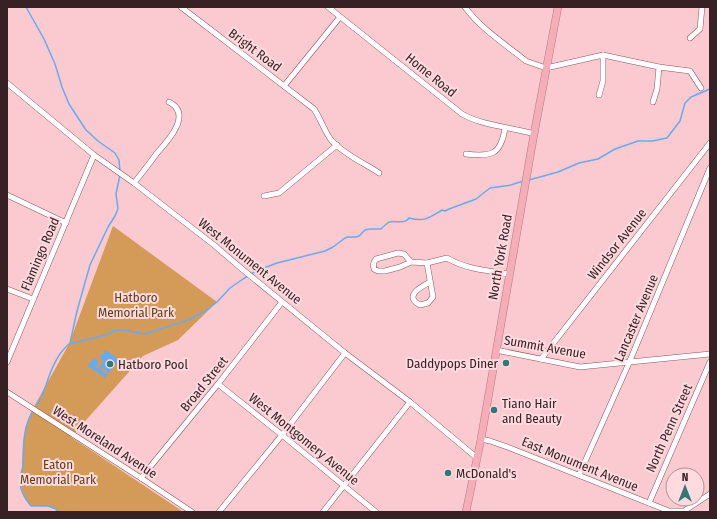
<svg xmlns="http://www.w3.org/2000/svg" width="717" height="519" font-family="'Fira Sans Condensed',sans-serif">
  <rect width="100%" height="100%" fill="#facad0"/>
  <path fill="#d49a57" d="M113,226L217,302L178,340L143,356L71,437L182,511L181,512H57L56,509L48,506H31L25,499L20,485V477L22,467L23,442L28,420L31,412L69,344Z"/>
  <path fill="#65acf0" d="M106,350L119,360L109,373L101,367L100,369L108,375L105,378L88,366L94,358L98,361V365L96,368L98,369L103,362L100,357Z"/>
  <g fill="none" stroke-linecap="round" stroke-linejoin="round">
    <g stroke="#65acf0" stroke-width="1.5">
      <path d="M26,7L44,39L55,64L62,87L69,104L86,130L98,141L115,153L119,160L120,171"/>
      <path d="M529,180L558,172L579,163L598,159L615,149L638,141H652L667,138L680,121L685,103L691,97L710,89"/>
      <path d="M70,343L77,311L90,265L108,227L115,216L118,209L116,194L120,175"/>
      <path d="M37,405C42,399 43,392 46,385C51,370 57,354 69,344L106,335L116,330H124L145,334L188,320L202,313L217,302L230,288L243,279L256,271L277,263L325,251L333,247L345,238L348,237H356L359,236L365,230L370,229H381C383,227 386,224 389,222C396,220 404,225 409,218C425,222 429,218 442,210L445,211L449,209L476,199L490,188L511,185L523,181"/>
      <path d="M32,413C22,430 24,447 23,466C22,472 19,477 20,484C21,493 26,500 31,506H48L56,509L57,512"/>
    </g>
    <g stroke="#8a575f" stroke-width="6">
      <g id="minor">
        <path d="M181,7L314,109C321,119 325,133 332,141C345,155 364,163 379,173"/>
        <path d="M328,7L462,114C483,126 511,127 534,134"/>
        <path d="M465,7C481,29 505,44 526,61L546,68L603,55L659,67L690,71L701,88"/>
        <path d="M690,38L700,29L702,7"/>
        <path d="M7,83L94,155L134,183L214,245L242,269L345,353L410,402L477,458"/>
        <path d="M284,86L340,17"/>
        <path d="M599,95L603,81V55"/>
        <path d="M653,102L657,89L659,67"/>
        <path d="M466,154C491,157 501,155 505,128"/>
        <path d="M134,183C142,173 150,163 157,153C168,141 193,114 169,102"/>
        <path d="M7,195L66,223"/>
        <path d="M264,196L279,193L337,145"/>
        <path d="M411,262L404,254L398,253L376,259C373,263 373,265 374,269L378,271H385L400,267L411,262L427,263L447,258C465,269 489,271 510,274"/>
        <path d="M427,263L433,297L428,303L420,305C403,296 421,287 430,282"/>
        <path d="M7,289L33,299"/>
        <path d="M496,350L580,367L710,354"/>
        <path d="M541,359L710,143"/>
        <path d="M7,362L94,155"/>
        <path d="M218,384L282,435L376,512"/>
        <path d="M7,392L141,478L192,512"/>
        <path d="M481,439L490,441L510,448L669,511H684L710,494"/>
        <path d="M579,475L629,363L710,168"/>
        <path d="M141,478L218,384L282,302"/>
        <path d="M649,503L710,362"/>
        <path d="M219,512L282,435L345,353"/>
        <path d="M323,512L410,402"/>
      </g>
    </g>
    <g stroke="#b37c85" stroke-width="8">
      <path id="highway" d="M466,512L481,439L534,134L558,7"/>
    </g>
    <use href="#minor" stroke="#fff" stroke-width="5"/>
    <use href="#highway" stroke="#f6adb8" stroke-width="7"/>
  </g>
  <g fill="#317975" stroke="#ffdbdf" stroke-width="1.5">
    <circle cx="506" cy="363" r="4"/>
    <circle cx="110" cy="364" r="4"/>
    <circle cx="494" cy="410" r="4"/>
    <circle cx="448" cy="473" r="4"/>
  </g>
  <g text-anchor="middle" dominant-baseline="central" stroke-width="4" stroke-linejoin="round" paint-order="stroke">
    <g font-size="13" fill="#372125" stroke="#ffdbdf">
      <text transform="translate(255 50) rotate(37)">Bright Road</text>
      <text transform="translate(431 75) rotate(39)">Home Road</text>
      <text transform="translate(617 244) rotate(-52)">Windsor Avenue</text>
      <text transform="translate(40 254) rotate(-67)">Flamingo Road</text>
      <text transform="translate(500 257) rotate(-80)">North York Road</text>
      <text transform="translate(250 261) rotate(39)">West Monument Avenue</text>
      <text transform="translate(636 318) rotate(-67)">Lancaster Avenue</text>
      <text transform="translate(545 347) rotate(10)">Summit Avenue</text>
      <text transform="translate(204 384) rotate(-51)">Broad Street</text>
      <text transform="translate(669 428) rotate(-66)">North Penn Street</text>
      <text transform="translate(304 439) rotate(39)">West Montgomery Avenue</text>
      <text transform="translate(105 442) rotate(33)">West Moreland Avenue</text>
      <text transform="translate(580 464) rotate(22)">East Monument Avenue</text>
    </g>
    <g font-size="13" fill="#613f14" stroke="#ffdbdf">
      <text x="136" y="297">Hatboro<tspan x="136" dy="15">Memorial Park</tspan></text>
      <text x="58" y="464">Eaton<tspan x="58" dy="15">Memorial Park</tspan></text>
    </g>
    <g font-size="13" fill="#372125" stroke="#ffdbdf" text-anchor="start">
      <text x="498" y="363" text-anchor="end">Daddypops Diner</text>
      <text x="118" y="364">Hatboro Pool</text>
      <text x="502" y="403">Tiano Hair<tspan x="502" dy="15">and Beauty</tspan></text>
      <text x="456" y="473">McDonald's</text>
    </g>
  </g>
  <rect width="717" height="519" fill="none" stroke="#372125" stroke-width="16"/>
  <g transform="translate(685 487)"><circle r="19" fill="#ffdbdf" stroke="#af9195"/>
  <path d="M0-3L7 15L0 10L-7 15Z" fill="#317975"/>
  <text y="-6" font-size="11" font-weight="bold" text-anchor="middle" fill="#372125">N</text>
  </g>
</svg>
